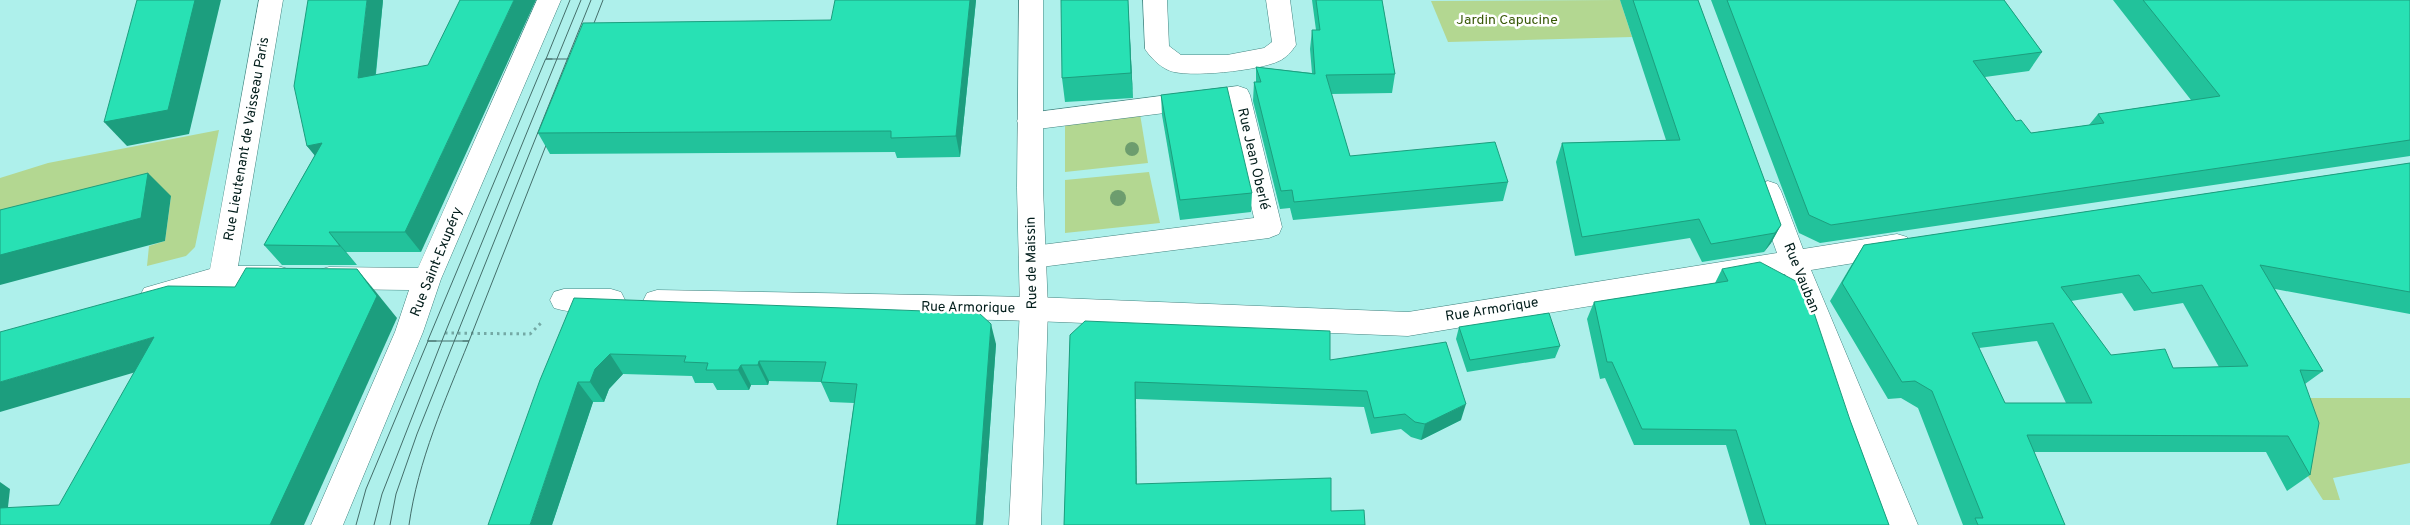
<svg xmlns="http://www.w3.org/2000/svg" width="2410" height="525" font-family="Overpass,sans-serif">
  <rect width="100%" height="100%" fill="#aef0eb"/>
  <g fill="#b3d791">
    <path d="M1620,0L1632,37L1448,42L1431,1Z"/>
    <path d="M1140,114L1148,163L1065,172V124Z"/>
    <path d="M219,130L195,247L186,256L147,266L149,246L165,241L171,196L0,240V178L48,163Z"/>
    <path d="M1149,172L1160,223L1065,233V180Z"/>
    <path d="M2307,398H2410V463L2333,478L2340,500H2323L2295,456Z"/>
  </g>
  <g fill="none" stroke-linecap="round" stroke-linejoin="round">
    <g stroke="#438480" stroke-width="1">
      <g id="minor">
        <path d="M259,0H283L238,266H278L288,269L292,277L288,285L278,288H222L154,307L144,304L140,296L144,288L210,269Z"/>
        <path d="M537,0H561L441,279L423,332L343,525H311L395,332L409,290L329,289L319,286L315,278L319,270L329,267L418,268Z"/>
        <path d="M1143,0H1167L1169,46L1181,55H1227L1264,48L1272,42L1266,0H1290L1296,45C1292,51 1286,58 1279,61C1262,70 1185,79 1168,70C1159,66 1150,57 1145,49Z"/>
        <path d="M1238,86L1247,89L1250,95L1282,227L1279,234L1269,238L1033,268L1023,265L1019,257L1023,249L1033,246L1254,218L1228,105L1030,130L1021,128L1017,121L1021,114Z"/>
        <path d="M1768,181L1777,184L1781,191L1803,249L1897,234L1907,237L1911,245L1907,253L1897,256L1811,270L1918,525H1886L1785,274L1408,336L1034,321L657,312L647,309L643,301L647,293L657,290L1034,297L1408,312L1777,253L1755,191L1759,184Z"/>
        <path d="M564,289H611L621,292L625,300L621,308C602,314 573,314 554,308L550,300L554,292Z"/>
      </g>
    </g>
    <g stroke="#438480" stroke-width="1">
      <path id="tertiary" d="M1019,0H1043V188L1048,309L1041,525H1009L1020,309L1017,188Z"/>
    </g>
    <path stroke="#74a9a5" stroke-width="3" stroke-dasharray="2.5 4" stroke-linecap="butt" d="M445,333L530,334L541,323"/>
    <use href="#minor" fill="#fff" fill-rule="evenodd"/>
    <use href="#tertiary" fill="#fff" fill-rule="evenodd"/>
    <g stroke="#446e6a" stroke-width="1">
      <path d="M589,36L603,0"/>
      <path d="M546,59H580L469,341H428Z"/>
      <path d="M552,59H546L570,0"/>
      <path d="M356,525L366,489L428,341H436"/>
      <path d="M374,525L382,494L445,333L581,0"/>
      <path d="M390,525L396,494L417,434L591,0"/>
      <path d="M409,525C418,460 445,401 469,341H463"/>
    </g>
  </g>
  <g fill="#6d9d6e">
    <circle cx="1132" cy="149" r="7"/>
    <circle cx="1118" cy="198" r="8"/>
  </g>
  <g fill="#22c29b" fill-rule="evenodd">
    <path d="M383,0L376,74L421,252H346L357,265H282L264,245L315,155L307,146Z"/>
    <path d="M976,0L960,157L897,158L895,152L550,154L538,133L831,20Z"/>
    <path d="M1128,0L1133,98L1065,102L1062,78Z"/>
    <path d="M1312,0H1382L1395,74L1392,93L1331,94L1350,156L1508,182L1503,201L1293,220L1290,208L1280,209L1253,101L1254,82H1256V67L1312,73L1310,49L1312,30H1316Z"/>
    <path d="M1620,0H1698L1781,225L1771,243L1764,252L1702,262L1690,238L1575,256L1556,162L1562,143L1666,140Z"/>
    <path d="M1711,0H2004L2042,52L2029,71L1985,77L2016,121L2031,133L2089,125L2098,114L2191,100L2113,0H2410V156L1820,243L1799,233Z"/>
    <path d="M1161,95L1252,193L1251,212L1180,220L1162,115Z"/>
    <path d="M2410,163V314L2275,289L2323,371L2305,384L2310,475L2287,491L2266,452H2034L2065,525H1963L1918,408L1901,398L1888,399L1830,301L1852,264L1864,245ZM2122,293L2134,311L2183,303L2219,367L2173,368L2111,355L2071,301ZM2037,341L2066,403H2005L1979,348Z"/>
    <path d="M1722,269L1850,420L1889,525H1750L1726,445H1634L1605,378L1600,379L1587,319L1594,302L1715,283Z"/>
    <path d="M574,298L996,344L983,525H837L854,403L830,402L821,382L769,381L768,385H751L749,390H717L713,383H695L692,376L623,374L609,389L604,402H593L552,525Z"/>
    <path d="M1459,327L1560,346L1555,358L1467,372L1456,339Z"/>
    <path d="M1070,335L1330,360L1461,420L1421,440L1411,437L1401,429L1371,434L1364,407L1136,399L1064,525Z"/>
  </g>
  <g fill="#1c9e7e">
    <path d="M195,0H221L189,134L127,146L104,122Z"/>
    <path d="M367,0H383L373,99L358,78Z"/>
    <path d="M514,0H536L421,252L405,232Z"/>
    <path d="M970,0H976L960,157L956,136Z"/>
    <path d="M1128,0L1133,98L1131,73Z"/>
    <path d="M322,143L324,167L307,146Z"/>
    <path d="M148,173L171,196L165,241L0,285V255Z"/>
    <path d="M1781,225L1771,243L1764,252L1775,233Z"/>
    <path d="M329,232L346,252L357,265L340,246Z"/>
    <path d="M357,269L376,292L397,318L304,525H270Z"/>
    <path d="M991,324L996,344L983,525H976Z"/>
    <path d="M154,337L180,359L0,412V382Z"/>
    <path d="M610,354L623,374L609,389L604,402L590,382L595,369Z"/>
    <path d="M759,361L769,381L768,385L758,365Z"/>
    <path d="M741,365L751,385L749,390L738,370Z"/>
    <path d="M578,382L593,402L552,525H530Z"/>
    <path d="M1135,382L1136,399L1137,500L1136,484Z"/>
    <path d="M1466,404L1461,420L1421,440L1425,424Z"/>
    <path d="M0,482L10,489L6,525H0Z"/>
  </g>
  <g fill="#28e1b4" stroke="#1c9e7e" fill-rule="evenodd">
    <path d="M137,0H195L168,110L104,122Z"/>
    <path d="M308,0H367L358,78L428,65L460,0H514L405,232H329L340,246L264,245L322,143L307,146L294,86Z"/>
    <path d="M835,0H970L956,136L891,138V131L538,133L583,23L831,20Z"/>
    <path d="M1061,0H1128L1131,73L1062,78Z"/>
    <path d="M1316,0H1382L1395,74L1326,75L1350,156L1495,142L1508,182L1294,202L1292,190L1281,191L1254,82H1261L1256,67L1315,74L1312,30H1320Z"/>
    <path d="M1633,0H1698L1781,225L1775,233L1711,244L1699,219L1582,237L1562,143L1680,140Z"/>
    <path d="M1727,0H2004L2042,52L1973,61L2016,121L2021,120L2031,133L2104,123L2098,114L2220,96L2143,0H2410V140L1831,225L1809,215Z"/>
    <path d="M1227,87L1252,193L1180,200L1161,95Z"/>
    <path d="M2410,163V292L2260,265L2323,371L2300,370L2319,423L2310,475L2288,436L2027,435L2065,525H1978L1975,518H1983L1932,391L1915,381L1902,382L1842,283L1864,245ZM2139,275L2152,293L2202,285L2248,366L2173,368L2165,349L2111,355L2061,287ZM2053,323L2092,403H2005L1972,333Z"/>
    <path d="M148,173L141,218L0,255V210Z"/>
    <path d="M1760,262L1805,286L1850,420L1889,525H1766L1736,430L1642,429L1612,362H1607L1594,302L1728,281L1722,269Z"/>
    <path d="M246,268L357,269L377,296L270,525H0V508L59,505L154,337L0,382V332L168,286L235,287Z"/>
    <path d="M574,298L979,313L991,324L976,525H837L857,384L821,382L826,362L759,361L758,365H741L738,370H706L708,363L684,362L686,356L610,354L595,369L590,382H578L530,525H488L540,380Z"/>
    <path d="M1549,313L1560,346L1470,360L1459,327Z"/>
    <path d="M1085,321L1330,331V360L1446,342L1466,404L1425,424L1415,422L1405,414L1374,418L1367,391L1135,382L1136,484L1331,478V511L1364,510L1365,525H1064L1070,335Z"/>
  </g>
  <g text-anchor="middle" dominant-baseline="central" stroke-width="5" stroke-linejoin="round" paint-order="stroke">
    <g font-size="14" fill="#385907" stroke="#fff">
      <text x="1507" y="20">Jardin Capucine</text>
    </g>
    <g font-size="14" fill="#021d1b" stroke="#fff">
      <text transform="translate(247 139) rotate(-80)">Rue Lieutenant de Vaisseau Paris</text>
      <text transform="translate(1253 159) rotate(77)">Rue Jean Oberlé</text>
      <text transform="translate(437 262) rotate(-68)">Rue Saint-Exupéry</text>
      <text transform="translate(1032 263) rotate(-91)">Rue de Maissin</text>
      <text transform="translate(1801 278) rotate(68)">Rue Vauban</text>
      <text transform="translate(968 308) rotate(1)">Rue Armorique</text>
      <text transform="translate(1492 310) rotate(-9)">Rue Armorique</text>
    </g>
  </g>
</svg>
